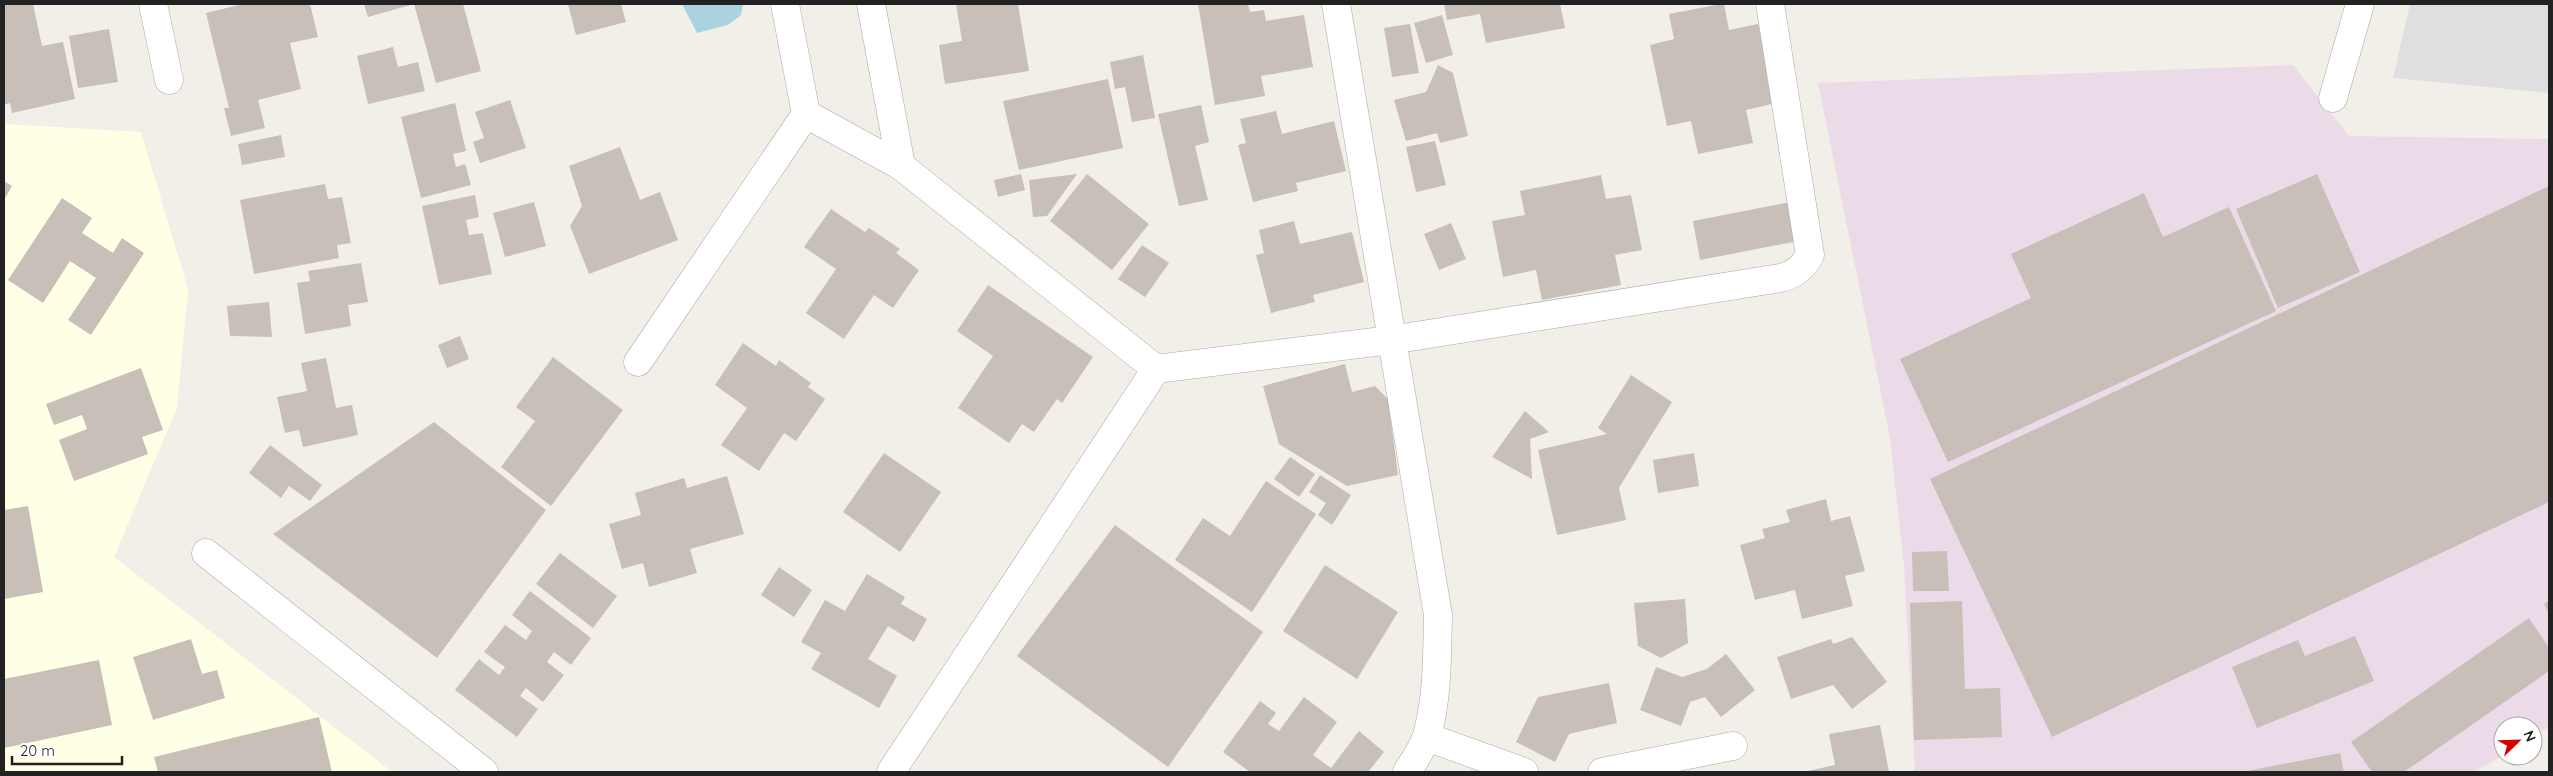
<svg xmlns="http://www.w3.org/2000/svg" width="2553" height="776" font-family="Quicksand,sans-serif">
  <rect width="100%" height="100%" fill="#f2efe9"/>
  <path fill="#e0dfdf" d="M2410,4H2549V93L2393,78Z"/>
  <path fill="#ebdbe8" d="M2293,65L2349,136L2549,139V727L2533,737V726H2503V755L2475,772H1915L1904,566L1890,438L1818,83Z"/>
  <path fill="#ffffe5" d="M4,124L141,132L188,289L177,408L114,557L392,772H4Z"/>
  <path fill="#aad3df" d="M682,4H743L741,15L728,25L697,33Z"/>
  <g fill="#c7bfb8">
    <path d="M4,4H33L42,46L63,42L75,99L12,113L10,103L4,105Z"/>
    <path d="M243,4H310L318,37L290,43L301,89L258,100L265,128L231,136L224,108H229L206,13Z"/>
    <path d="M364,4H463L481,71L436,83L414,4L368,17Z"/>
    <path d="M568,4H621L626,22L576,35Z"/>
    <path d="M956,4H1018L1029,71L945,84L939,45L962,41Z"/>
    <path d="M1198,4H1248L1250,12L1264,10L1266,21L1304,15L1313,67L1261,76L1265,96L1215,105Z"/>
    <path d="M1444,4H1560L1565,28L1486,43L1480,14L1447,20Z"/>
    <path d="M1721,4H1724L1729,30L1758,24L1776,103L1746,110L1753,143L1698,154L1691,121L1667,126L1650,45L1674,39L1669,14Z"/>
    <path d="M1442,15L1453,55L1426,63L1414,23Z"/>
    <path d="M1410,24L1419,73L1392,77L1384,28Z"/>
    <path d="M109,29L118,82L78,88L69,36Z"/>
    <path d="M393,47L398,67L418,62L425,91L368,104L357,56Z"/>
    <path d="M1143,55L1155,118L1132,122L1125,87L1115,89L1110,62Z"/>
    <path d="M1438,65L1453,73L1468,136L1440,143L1437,133L1406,141L1394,100L1426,92Z"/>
    <path d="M1108,79L1123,148L1019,170L1003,101Z"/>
    <path d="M510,100L526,148L480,163L473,142L484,138L475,112Z"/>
    <path d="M455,103L466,151L453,154L456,167L465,164L471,185L421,198L401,117Z"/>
    <path d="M1201,105L1209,142L1195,146L1208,200L1179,206L1158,114Z"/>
    <path d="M1276,111L1282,134L1334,121L1346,171L1296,183L1298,191L1253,202L1238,145L1246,143L1240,119Z"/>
    <path d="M281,135L285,157L242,165L238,144Z"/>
    <path d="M1435,141L1446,185L1416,192L1406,147Z"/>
    <path d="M620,147L640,200L660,192L678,240L589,274L570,226L582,206L569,166Z"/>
    <path d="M1021,174L1025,190L998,197L994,180Z"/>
    <path d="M1077,174L1047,216L1033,217L1029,180Z"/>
    <path d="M1087,174L1149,224L1112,270L1050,221Z"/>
    <path d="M2317,174L2360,272L2278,308L2236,209Z"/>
    <path d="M1601,175L1606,199L1631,195L1642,250L1615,255L1621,285L1542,300L1536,270L1503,277L1492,221L1525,215L1520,191Z"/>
    <path d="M4,181L12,186L4,200Z"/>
    <path d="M325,184L328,199L342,197L351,243L337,245L339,258L254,274L240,200Z"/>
    <path d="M2549,186V502L2052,737L1930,479Z"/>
    <path d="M2144,193L2163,237L2229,207L2276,311L1948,462L1900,359L2031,298L2011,254Z"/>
    <path d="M475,195L479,217L466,220L469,235L483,233L492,274L439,285L422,206Z"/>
    <path d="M62,198L92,218L82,233L113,253L122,238L144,253L91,335L68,320L96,278L70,261L43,303L8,280Z"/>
    <path d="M1796,201L1804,240L1700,260L1693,221Z"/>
    <path d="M534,202L546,246L505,257L493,213Z"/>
    <path d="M831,209L865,232L869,228L900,249L896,253L919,270L893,308L874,295L844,339L806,313L836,269L804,247Z"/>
    <path d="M1294,221L1300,244L1352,232L1364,282L1313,295L1315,302L1271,313L1256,255L1264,253L1259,230Z"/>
    <path d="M1451,223L1466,259L1439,270L1424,234Z"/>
    <path d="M1142,245L1169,263L1145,297L1118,279Z"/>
    <path d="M361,263L368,302L348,305L351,326L305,334L297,283L310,281L308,271Z"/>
    <path d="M988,285L1093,357L1062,403L1057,399L1034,432L1022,424L1009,443L958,408L993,356L957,331Z"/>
    <path d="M269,302L272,337L230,336L227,306Z"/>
    <path d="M460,336L469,359L447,368L438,345Z"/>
    <path d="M743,343L776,366L779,360L811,383L808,387L825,399L796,441L784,433L759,471L721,445L747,408L715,385Z"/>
    <path d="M553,357L623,410L551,506L501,467L535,421L516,407Z"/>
    <path d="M326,358L336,408L352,405L358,435L303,447L299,430L285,433L277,397L307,391L301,363Z"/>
    <path d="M1345,364L1352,392L1375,386L1388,399L1398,475L1347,486L1279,444L1263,386Z"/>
    <path d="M141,368L163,430L142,437L148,454L74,481L59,440L87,429L82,415L54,425L46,404Z"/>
    <path d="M1631,375L1672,402L1639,455L1629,449L1639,455L1619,488L1626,520L1557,535L1538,450L1607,434L1598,428Z"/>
    <path d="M1525,411L1549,432L1530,439L1532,479L1492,457Z"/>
    <path d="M434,422L546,510L437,658L273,534Z"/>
    <path d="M270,445L322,485L310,501L289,486L281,498L249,473Z"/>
    <path d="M884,453L941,492L900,552L843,512Z"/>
    <path d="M1694,453L1699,486L1658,493L1653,460Z"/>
    <path d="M1290,457L1315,474L1299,497L1274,479Z"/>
    <path d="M1320,475L1351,495L1332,525L1318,515L1326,503L1309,492Z"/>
    <path d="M727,476L744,534L690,549L697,573L649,587L643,563L622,569L609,524L641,515L635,493L684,478L687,488Z"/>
    <path d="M1266,481L1316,514L1252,612L1175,560L1203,518L1230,536Z"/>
    <path d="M1826,499L1831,521L1850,516L1865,571L1845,576L1853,606L1802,619L1795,590L1755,600L1740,545L1765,538L1762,529L1790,522L1786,510Z"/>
    <path d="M28,506L43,592L4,599V510Z"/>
    <path d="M1115,525L1263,632L1168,767L1017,656Z"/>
    <path d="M1947,551L1949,591H1913L1912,552Z"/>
    <path d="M560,553L617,596L593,628L536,584Z"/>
    <path d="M1325,565L1398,612L1357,679L1283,631Z"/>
    <path d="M779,567L812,590L794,617L761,595Z"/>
    <path d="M867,574L905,597L901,604L927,619L914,642L888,626L868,659L897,676L879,708L811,669L821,653L801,642L825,600L845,611Z"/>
    <path d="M530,591L591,638L571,665L554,652L547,662L564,675L543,702L526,688L520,696L538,709L517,737L455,690L479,659L499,675L505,667L484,652L505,625L526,640L532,631L512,615Z"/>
    <path d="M1685,599L1688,643L1661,658L1638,646L1634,603Z"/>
    <path d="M1962,601L1965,689L2000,688L2002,737L1914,740L1910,603Z"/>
    <path d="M2549,601V614L2544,604Z"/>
    <path d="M2529,618L2549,648V671L2404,772H2372L2351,742Z"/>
    <path d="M2355,636L2374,681L2257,728L2232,667L2298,640L2305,656Z"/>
    <path d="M1852,637L1887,682L1852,709L1833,685L1791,699L1777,657L1831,639L1833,644Z"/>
    <path d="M191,639L202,674L217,670L225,698L153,720L133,657Z"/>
    <path d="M1726,654L1755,690L1721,717L1705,697L1690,702L1681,726L1640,710L1656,667L1682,677L1707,669Z"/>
    <path d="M99,660L112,725L4,748V679Z"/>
    <path d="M1609,683L1617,723L1569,734L1555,762L1516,742L1538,697Z"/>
    <path d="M1304,697L1337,722L1313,755L1331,768L1359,731L1384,752L1368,772H1250L1223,752L1260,701L1276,713L1268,724L1279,731Z"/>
    <path d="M319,717L332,772H158L154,757Z"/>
    <path d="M1880,725L1889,772H1803L1835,765L1829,734Z"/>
    <path d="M2340,753L2344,772H2247V771Z"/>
  </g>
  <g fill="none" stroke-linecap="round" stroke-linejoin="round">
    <g stroke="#a9a9a9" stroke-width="29">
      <g id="street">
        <path d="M153,4L169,80"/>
        <path d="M1336,4L1438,615C1437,654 1438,696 1427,735C1423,748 1414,761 1407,772"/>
        <path d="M2333,98L2360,4"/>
        <path d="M806,114L901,166L871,4"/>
        <path d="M901,166L1156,369L1391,340L1780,278C1794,275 1803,268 1810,255L1770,4"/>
        <path d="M638,362L806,114L785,4"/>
        <path d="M206,553L484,772"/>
        <path d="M1427,737L1524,772"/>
        <path d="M891,772L1156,369"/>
        <path d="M1602,772L1733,746"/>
      </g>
    </g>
    <use href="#street" stroke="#fff" stroke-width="28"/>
  </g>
  <rect width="2553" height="776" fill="none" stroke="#222222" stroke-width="10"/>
  <g transform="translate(2518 741) rotate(67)"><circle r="24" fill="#ffffff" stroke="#a7a7a7"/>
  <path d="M0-4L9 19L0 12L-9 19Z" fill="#d40000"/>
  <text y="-8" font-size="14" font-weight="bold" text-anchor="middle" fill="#222222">N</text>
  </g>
  <path d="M12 756v8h110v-8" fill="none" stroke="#222222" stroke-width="2.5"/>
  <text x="20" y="756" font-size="15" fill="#222222" stroke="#ffffff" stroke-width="4" paint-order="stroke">20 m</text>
</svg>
